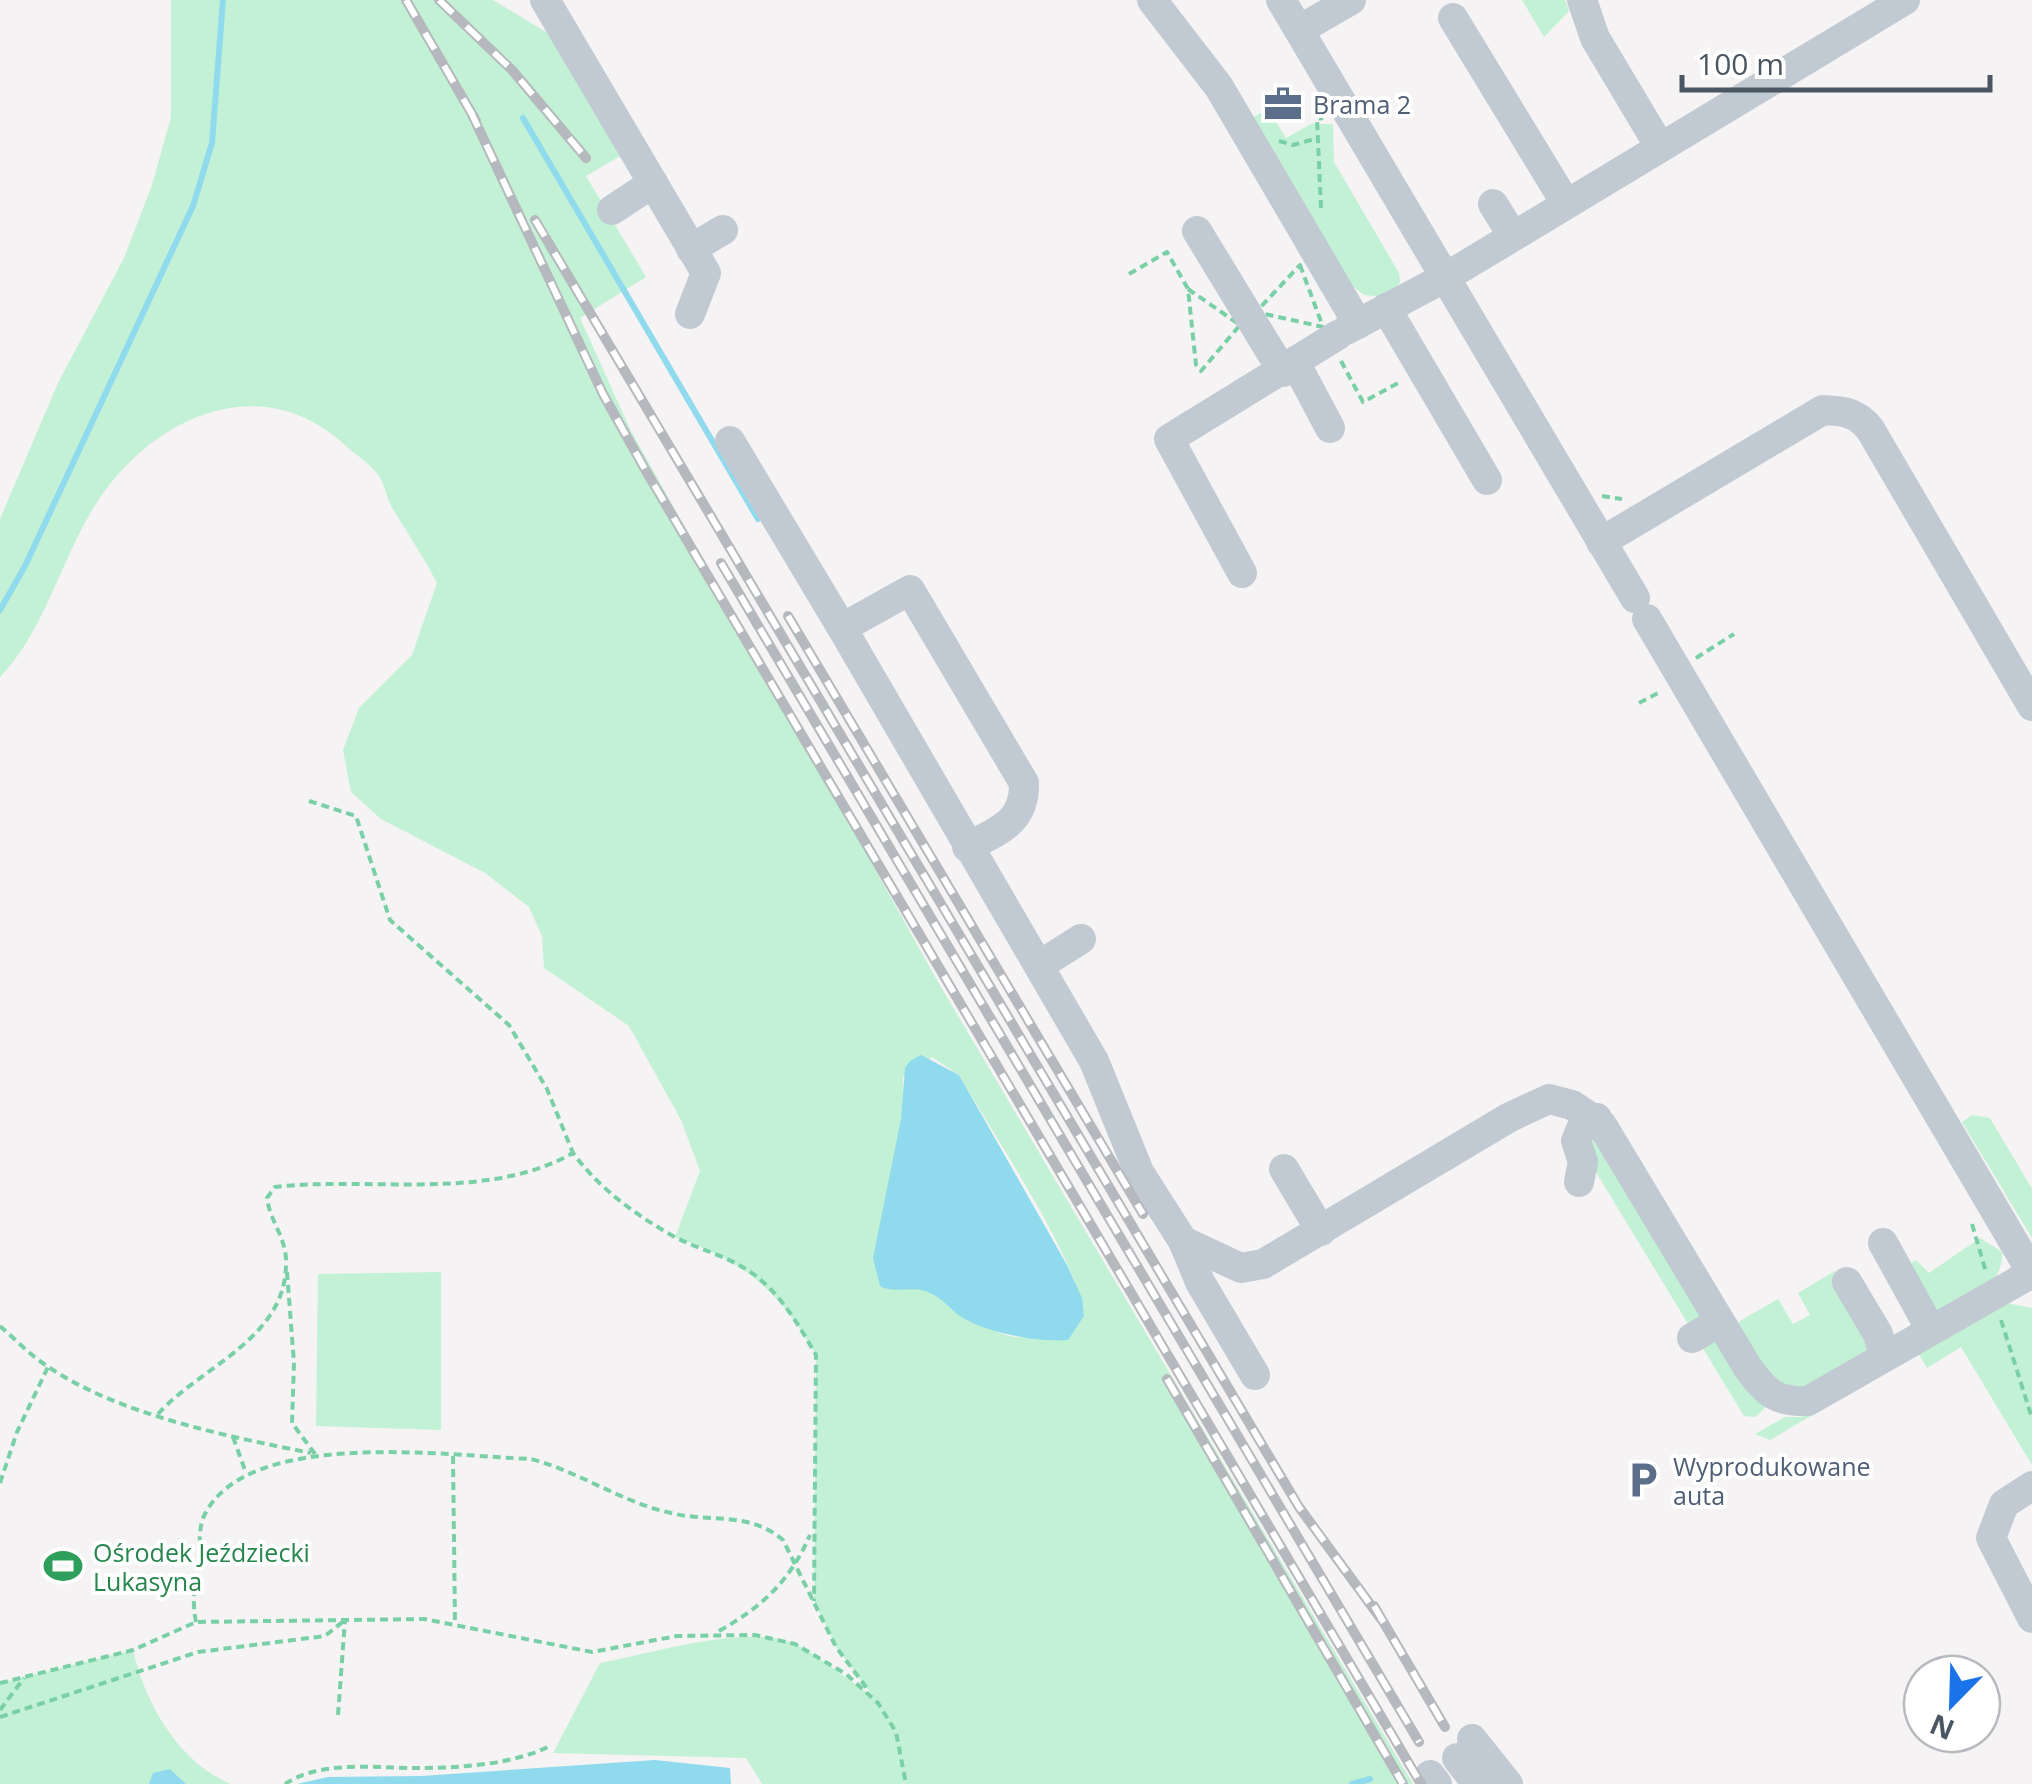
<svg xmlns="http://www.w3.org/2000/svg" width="2032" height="1784" font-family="'Open Sans',sans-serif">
  <rect width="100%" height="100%" fill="#f5f3f3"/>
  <g fill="#c3f1d5" fill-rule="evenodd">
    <path d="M171,0H493L581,53L641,144L586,176L646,277L580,318L630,429L938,982L1413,1784H762L746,1758L553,1753L600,1663C651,1654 750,1622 797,1645C824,1659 848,1681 873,1696L836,1647L814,1601L816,1355C779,1290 745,1262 675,1237L700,1171L681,1120L629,1026L544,968L542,936L529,907L485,873L381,819L351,792L343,750L359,708L412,655L437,583C424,558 409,535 394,511C387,501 386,487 379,476C372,465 356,455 346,446C260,366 151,418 96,504C61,558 45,631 0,677V519L58,383L124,258L152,185L171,117ZM932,1057L959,1075C991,1131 1078,1259 1084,1316C1065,1323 1043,1334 1024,1337C983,1341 944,1281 901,1289L903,1077Z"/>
    <path d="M1522,0H1565L1569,11L1544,37Z"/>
    <path d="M1268,109L1286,138L1311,124H1333L1334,162L1399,273L1400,283L1386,297L1364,295L1345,280L1250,119Z"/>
    <path d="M1972,1115L1990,1118L2032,1189V1238L1962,1122Z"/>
    <path d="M1591,1138L1603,1142L1765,1408L1755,1417L1744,1416L1588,1159Z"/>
    <path d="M1980,1238L2002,1252C2004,1289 1967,1296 1938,1311L1905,1267L1916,1260L1929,1273Z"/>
    <path d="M1835,1271L1873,1348L1820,1389L1785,1390L1733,1332L1740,1321L1778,1299L1793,1324L1810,1315L1798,1293Z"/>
    <path d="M441,1272V1430L316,1426L318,1274Z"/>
    <path d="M2001,1302L2032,1308V1465L1961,1347L1927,1368L1918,1353L1770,1440L1755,1434L1785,1417H1801Z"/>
    <path d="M133,1650C145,1703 178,1762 231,1784H0V1683Z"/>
  </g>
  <g fill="#90daee">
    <path d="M921,1055L959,1075L1067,1265L1082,1298L1084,1316L1068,1340C1039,1343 979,1332 956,1313C946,1304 939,1296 925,1291C910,1286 894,1294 880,1286L873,1258L901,1119L905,1068L910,1061Z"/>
    <path d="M655,1760L730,1768L731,1784H297L328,1777L421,1776Z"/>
    <path d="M170,1769L186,1784H149L153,1773Z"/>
  </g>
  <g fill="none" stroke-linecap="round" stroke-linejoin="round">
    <g stroke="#90daee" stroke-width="6">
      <path d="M523,118L758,519"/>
      <path d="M0,610L25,566L193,206L212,143L223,0"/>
      <path d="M1352,1784L1370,1779"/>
    </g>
    <g stroke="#7ad0a6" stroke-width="4" stroke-dasharray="8 5" stroke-linecap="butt">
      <path d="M1279,141L1293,145L1318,138"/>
      <path d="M1321,208L1317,119L1323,118"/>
      <path d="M1300,265L1323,327L1256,312Z"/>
      <path d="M1129,274L1167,252L1188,289"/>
      <path d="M1188,289L1240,325L1201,371L1196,365Z"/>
      <path d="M1341,361L1363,402L1402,381"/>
      <path d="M1602,496L1622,499"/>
      <path d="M1696,658L1734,634"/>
      <path d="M1639,703L1660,692"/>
      <path d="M309,801L356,816L390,920L509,1025L547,1089L573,1153"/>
      <path d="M1972,1224L1986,1272"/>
      <path d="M287,1272L294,1363L292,1423L315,1454"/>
      <path d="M2001,1320L2032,1418"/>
      <path d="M0,1326C15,1339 30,1355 47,1366C119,1415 226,1436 311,1453"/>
      <path d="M158,1414C200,1367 286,1339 286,1264C287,1238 270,1222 267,1198L275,1187C371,1176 487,1202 573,1153C599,1188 634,1214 673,1236C703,1252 735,1257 762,1281C785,1301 801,1329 816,1355L814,1601"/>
      <path d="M233,1437L246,1473"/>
      <path d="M453,1456L455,1625"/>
      <path d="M0,1483L17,1432L48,1367"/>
      <path d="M196,1622C191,1597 196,1579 199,1554C200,1542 199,1526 204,1516C246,1427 449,1456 531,1459C580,1472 621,1502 671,1513C712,1523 749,1511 783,1540L836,1647L869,1691"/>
      <path d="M719,1631C762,1607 790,1581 810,1535"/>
      <path d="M0,1683L133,1650L196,1622L424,1619L592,1652L677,1636L755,1635L795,1644L846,1674L878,1703L896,1732L906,1784"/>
      <path d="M0,1710L24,1678"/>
      <path d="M338,1715L345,1620"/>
      <path d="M0,1717L198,1652L325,1636L345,1620"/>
      <path d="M285,1784C321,1760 375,1768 417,1768C458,1768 510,1765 548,1747"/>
    </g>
    <g stroke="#c1cad2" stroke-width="30">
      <path d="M545,0L706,273L690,314"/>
      <path d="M1152,0L1219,87L1358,324"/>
      <path d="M1281,0L1635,598"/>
      <path d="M1582,0L1595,38L1660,147"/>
      <path d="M1453,18L1565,202"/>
      <path d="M1299,30L1351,0"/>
      <path d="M1493,204L1511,233"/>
      <path d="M612,210L653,183"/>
      <path d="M1197,231L1283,372"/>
      <path d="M691,249L723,230"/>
      <path d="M1386,308L1487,480"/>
      <path d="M1346,330L1446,277L1905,0"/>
      <path d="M1296,364L1330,428"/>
      <path d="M730,441L842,628"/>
      <path d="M1601,542L1823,410C1844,411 1856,412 1870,429L2032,706"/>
      <path d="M1242,573L1169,439L1338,335"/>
      <path d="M1647,619L2032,1273"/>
      <path d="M967,847C999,831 1025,822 1024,783L910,590L842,628L1094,1061L1139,1172L1183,1241L1241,1268L1263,1264L1510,1117L1549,1099L1572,1105L1602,1125L1748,1368C1766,1393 1776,1402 1808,1401L2032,1273"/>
      <path d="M1040,965L1081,939"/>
      <path d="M1284,1169L1321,1231"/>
      <path d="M1579,1182L1583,1162L1576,1141L1581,1129L1597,1118"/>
      <path d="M1183,1241L1200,1282L1255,1375"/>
      <path d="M1883,1243L1931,1330"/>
      <path d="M1847,1282L1878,1334L1884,1356"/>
      <path d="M1692,1338L1719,1322"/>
      <path d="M2032,1486L2004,1504L1991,1538L2032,1618"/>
      <path d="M1472,1739L1508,1784"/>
      <path d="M1457,1758L1477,1784"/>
      <path d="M1430,1775L1437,1784"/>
    </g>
    <g stroke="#b5b8bd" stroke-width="10">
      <g id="rail">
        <path d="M406,0L476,121"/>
        <path d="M439,0L512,70L586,158"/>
        <path d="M470,110L603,394L646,471L1421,1784"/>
        <path d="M535,220L1299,1507L1381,1619"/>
        <path d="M721,563L1419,1742"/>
        <path d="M788,616L1143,1214"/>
        <path d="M1167,1379L1403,1784"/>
        <path d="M1374,1606L1445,1727"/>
      </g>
    </g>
    <use href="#rail" stroke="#fff" stroke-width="6" stroke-dasharray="19" stroke-linecap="butt"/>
  </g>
  <defs>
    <g id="office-bare" transform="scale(3)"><path d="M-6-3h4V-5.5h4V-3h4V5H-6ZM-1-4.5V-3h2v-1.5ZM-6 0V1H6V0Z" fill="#5c6f8a" stroke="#fff" stroke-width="2.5" paint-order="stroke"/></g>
    <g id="parking-bare" transform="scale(3)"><path d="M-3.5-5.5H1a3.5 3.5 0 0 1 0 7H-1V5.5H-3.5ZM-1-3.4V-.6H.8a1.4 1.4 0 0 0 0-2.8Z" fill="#5c6f8a" stroke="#fff" stroke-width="2.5" paint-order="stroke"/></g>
    <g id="stadium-bare" transform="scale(3)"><path d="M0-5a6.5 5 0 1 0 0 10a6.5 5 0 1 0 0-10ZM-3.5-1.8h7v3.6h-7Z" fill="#2e9e5b" stroke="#fff" stroke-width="2.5" paint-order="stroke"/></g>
  </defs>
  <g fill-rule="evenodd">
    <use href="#office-bare" x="1283" y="104"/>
    <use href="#parking-bare" x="1643" y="1480"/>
    <use href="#stadium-bare" x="63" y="1566"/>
  </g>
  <g text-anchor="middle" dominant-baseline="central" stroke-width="8" stroke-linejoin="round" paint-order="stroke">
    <g font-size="25" fill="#4e5e75" stroke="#fff" text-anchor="start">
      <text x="1313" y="104">Brama 2</text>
      <text x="1673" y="1466">Wyprodukowane<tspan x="1673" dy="29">auta</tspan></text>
    </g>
    <g font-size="25" fill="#27864d" stroke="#fff" text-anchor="start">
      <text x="93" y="1552">Ośrodek Jeździecki<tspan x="93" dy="29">Lukasyna</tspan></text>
    </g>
  </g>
  <g transform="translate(1952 1704) rotate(203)"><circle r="48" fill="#ffffff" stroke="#b7bbc0" stroke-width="2.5"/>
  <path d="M0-8L18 38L0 25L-18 38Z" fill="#1a73e8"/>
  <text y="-15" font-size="28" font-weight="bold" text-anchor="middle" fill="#4a5661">N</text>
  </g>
  <path d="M1682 75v15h308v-15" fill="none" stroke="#4a5661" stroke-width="5"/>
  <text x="1697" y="75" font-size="30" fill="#4a5661" stroke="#ffffff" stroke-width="8" paint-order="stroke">100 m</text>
</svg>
